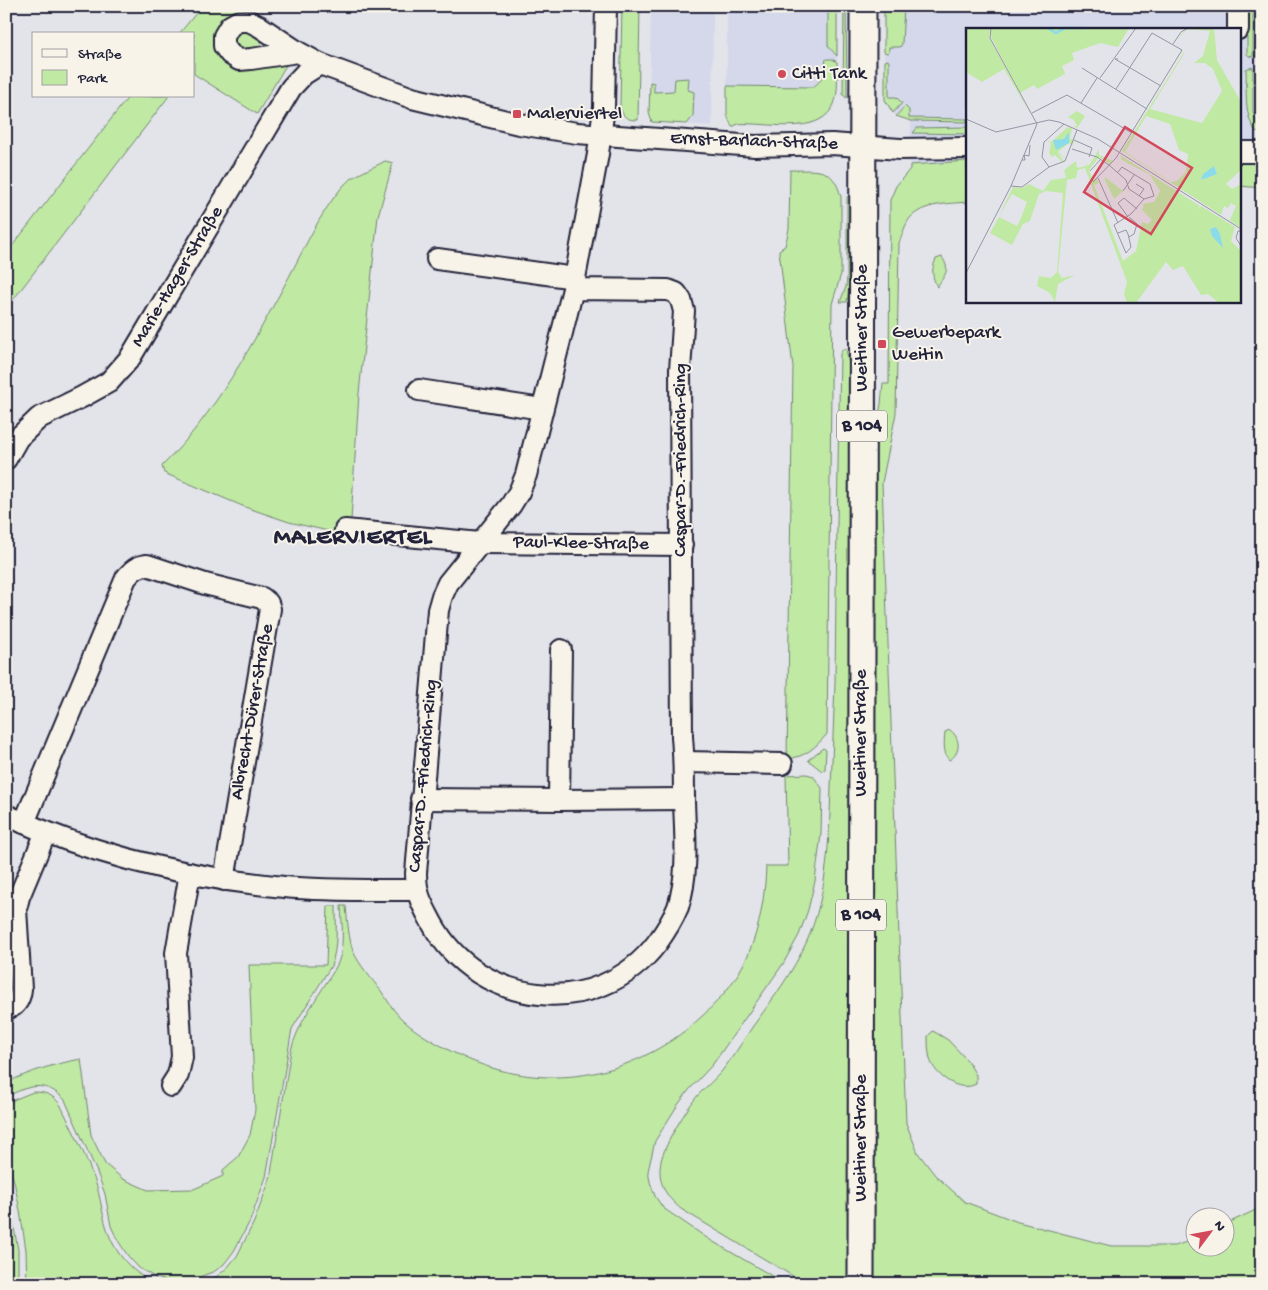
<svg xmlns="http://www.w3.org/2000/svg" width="1268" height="1290" font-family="'Gochi Hand',sans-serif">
  <rect width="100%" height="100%" fill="#e3e3ea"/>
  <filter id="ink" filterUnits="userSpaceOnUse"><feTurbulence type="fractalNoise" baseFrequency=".02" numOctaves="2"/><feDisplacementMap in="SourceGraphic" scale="10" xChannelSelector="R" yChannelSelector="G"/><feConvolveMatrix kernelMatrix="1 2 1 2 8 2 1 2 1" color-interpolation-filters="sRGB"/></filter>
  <g filter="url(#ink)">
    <g fill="#d5d8eb">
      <path d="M651,6H713L712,126L652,122L649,113Z"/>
      <path d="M727,6H837V87L834,103L830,111L823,118L812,124L777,125L738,124L732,127L727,115Z"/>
      <path d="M884,6H1262V163H1239V29H967V161L910,165L911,121L896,116L889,108L885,100Z"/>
    </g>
    <g fill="#c0e9a4" stroke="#718670">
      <path d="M202,6H251L248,10C240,11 232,12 226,16C209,28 209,57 229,65C238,68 276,63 288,62L257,114L194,74V34H179Z"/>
      <path d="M622,6H640L638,120C626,120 623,117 620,106Z"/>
      <path d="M828,6H837V56L828,46Z"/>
      <path d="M844,6H846L847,98L843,95Z"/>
      <path d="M884,6H904L902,44L900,47H889V52L887,53L884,52Z"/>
      <path d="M1247,6H1253V57L1249,56L1247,54Z"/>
      <path d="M1256,6H1262V41L1257,42V57L1255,56Z"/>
      <path d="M240,30C249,30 257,33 261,42L260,46C250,52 243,51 233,45L235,34Z"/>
      <path d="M826,59H832L837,62C837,75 839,92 834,104C822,133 779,125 754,124C749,124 743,123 738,124C736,125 734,126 732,127L727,115V86L813,87C824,80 824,71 826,59Z"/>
      <path d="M888,60L889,62V97H896L902,103L893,113L885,100V61Z"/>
      <path d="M1253,67V112L1260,131L1257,133C1243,116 1247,91 1246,69Z"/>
      <path d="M689,78L688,90L694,92L693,116L687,124L652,122L649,113L650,82L654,83V92L674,91L675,79Z"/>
      <path d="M129,96H169L6,309V254Z"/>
      <path d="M905,106L909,110V118L967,119V122L911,121L896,116Z"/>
      <path d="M967,127V134L913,133L917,128Z"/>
      <path d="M385,161L393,163L378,216L359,393L350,536L289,522L245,507L164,473L162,466C216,413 253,343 289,277C305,247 320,213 343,186C354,174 371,169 385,161Z"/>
      <path d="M967,161V202C949,204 924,203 910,218C905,224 902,236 899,243L896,413L882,483L906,1123L918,1153L935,1175L965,1202L1018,1222L1111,1246H1175L1195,1239L1196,1248H1226V1224L1262,1207V1284H870L872,452L881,404L883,384H889L890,200L896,186L910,169V165Z"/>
      <path d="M1239,163H1262V188L1239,186Z"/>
      <path d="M790,170C817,171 833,165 841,197V274L832,304L827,734C815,748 805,757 787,759L793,367L779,250L785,246L789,229Z"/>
      <path d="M850,195H853L854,261L850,278L847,302H840L846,287L847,277V197Z"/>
      <path d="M942,257C951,271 945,274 937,287C932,276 931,270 936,259Z"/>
      <path d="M843,349H846L853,385L852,1284H806L681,1209C665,1196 657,1181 661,1161C665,1143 687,1108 699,1094C707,1086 715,1079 722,1071C733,1057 743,1041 753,1026C773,999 793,972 807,941C828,893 829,840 831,788C832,753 834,718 835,683C836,573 838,464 840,354Z"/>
      <path d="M950,730C961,738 961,754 949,760C943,753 944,742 945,732Z"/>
      <path d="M823,748L826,750L825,769L822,771L808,760Z"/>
      <path d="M807,774L813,776L822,788L821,834L815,881L808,910L799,935L783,964L713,1064L689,1090L677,1106L655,1141L648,1171L650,1182L655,1196L663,1208L710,1240L786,1284H198L216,1277L227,1268L237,1256L254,1222L270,1179L291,1050C298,1026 310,1008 323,988C329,978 337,968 340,957C344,941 342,923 341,906H346C347,918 349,940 353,951C359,965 372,979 381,991C387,999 392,1009 399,1016C412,1030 429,1039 445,1048C524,1092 614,1086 686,1030C711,1010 735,985 748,955C760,927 765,896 766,866H788L786,775Z"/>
      <path d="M328,906H336C336,926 338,947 331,966L292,1029L266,1177L250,1221L234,1251L224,1264L215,1271L189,1281L175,1283L156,1278L139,1268L128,1256L117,1239L111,1226L105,1194L97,1172L65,1100C46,1080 29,1085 6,1097V1083C31,1071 54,1064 81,1059L91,1135L105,1164L123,1179L148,1190L194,1189L223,1176V1170L238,1157L250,1135L255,1110L249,965H326Z"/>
      <path d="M933,1031L948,1040L967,1060L976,1075V1084C959,1093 935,1076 930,1059C928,1051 928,1043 928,1036Z"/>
      <path d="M33,1092C45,1092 52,1094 60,1104C71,1127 83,1149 92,1173C100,1191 101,1210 107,1229C114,1252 133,1275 157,1284H27L26,1250L20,1211L14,1181L6,1157V1103Z"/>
      <path d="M6,1183L18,1250V1284H6Z"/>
    </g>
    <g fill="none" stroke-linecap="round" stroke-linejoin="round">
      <g stroke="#22223b" stroke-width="24">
        <g id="minor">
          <path d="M1238,29V6"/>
          <path d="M298,52L251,59L239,60L230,54L224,46V36L230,26L239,21H249L259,26L298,52L320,64L412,98L519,124L577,133L755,146L832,144L900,149L967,148"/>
          <path d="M1239,152H1262"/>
          <path d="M437,259L575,278"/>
          <path d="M573,289L668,290L676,293L681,300L684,311L680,370L682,737C684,759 684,779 684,801C685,836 689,873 678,907C673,919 665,932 657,943C598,1021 478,1008 432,923C422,904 416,895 416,873L438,610L442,596L448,583L511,505L519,492L526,475L573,289L598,154L604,107L606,6"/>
          <path d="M419,390L542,409"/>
          <path d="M6,459L18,438L39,418L82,397L109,382L130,358L291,88L304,74L320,64"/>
          <path d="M345,530L480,543L682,545"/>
          <path d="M685,762L782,764"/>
          <path d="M421,799L559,800L561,650"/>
          <path d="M559,800L684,799"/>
          <path d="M6,815C93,855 189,878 284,887C327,891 372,890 416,890"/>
          <path d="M24,823L126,578C133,570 137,566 147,565L205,584L262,598L268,603L270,609L224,880"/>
          <path d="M6,1009C17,1006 20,999 21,989L16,909L19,897L46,832"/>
          <path d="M171,1086L178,1075L182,1057L176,953L190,873"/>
        </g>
      </g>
      <g stroke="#22223b" stroke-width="29">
        <path id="major" d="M861,1284L863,6"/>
      </g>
      <use href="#minor" stroke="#f7f3e8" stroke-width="20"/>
      <use href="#major" stroke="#f7f3e8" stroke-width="25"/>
    </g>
  </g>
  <g fill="#d1495b" stroke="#f7f3e8" stroke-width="2">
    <circle cx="782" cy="74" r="5"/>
    <rect x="512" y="109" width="10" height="10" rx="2.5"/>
    <rect x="877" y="339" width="10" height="10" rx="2.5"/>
  </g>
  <g text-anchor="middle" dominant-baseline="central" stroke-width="4" stroke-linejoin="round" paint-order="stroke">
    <g fill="#f7f3e8" stroke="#62616f" stroke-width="1">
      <rect x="837" y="410.5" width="50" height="31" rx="4"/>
      <rect x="836" y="899.5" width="50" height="31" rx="4"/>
    </g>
    <g font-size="18" font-weight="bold" fill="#22223b">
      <text x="862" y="426">B 104</text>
      <text x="861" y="915">B 104</text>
    </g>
    <g font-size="19" fill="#22223b" stroke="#f7f3e8" text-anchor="start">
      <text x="792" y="74">Citti Tank</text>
      <text x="527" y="114">Malerviertel</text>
      <text x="892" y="333">Gewerbepark<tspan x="892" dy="22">Weitin</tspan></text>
    </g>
    <g font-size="19" fill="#22223b" stroke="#f7f3e8">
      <text transform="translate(754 142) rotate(2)">Ernst-Barlach-Straße</text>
      <text transform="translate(178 277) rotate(-59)">Marie-Hager-Straße</text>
      <text transform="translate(862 328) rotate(-90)">Weitiner Straße</text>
      <text transform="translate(681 460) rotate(-90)">Caspar-D.-Friedrich-Ring</text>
      <text transform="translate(581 544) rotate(1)">Paul-Klee-Straße</text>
      <text transform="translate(253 712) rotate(-80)">Albrecht-Dürer-Straße</text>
      <text transform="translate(861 733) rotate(-90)">Weitiner Straße</text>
      <text transform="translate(424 776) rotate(-85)">Caspar-D.-Friedrich-Ring</text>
      <text transform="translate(861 1138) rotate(-90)">Weitiner Straße</text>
    </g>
    <g font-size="24" font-weight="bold" letter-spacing="1" fill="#22223b" stroke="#f7f3e8">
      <text x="353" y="538">MALERVIERTEL</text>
    </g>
  </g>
  <g transform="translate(966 28)">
    <rect width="275" height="275" fill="#e3e3ea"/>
    <path d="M24,0L23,9L65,87L38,41L16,54L0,44V1ZM26,0H163L152,19L134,15L106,25L108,32L96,38L99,46L71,61L68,57L54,65L23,5ZM222,0H248L251,32L275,74V142L260,156L266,161L275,156V200L257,188L264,192L270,178L265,175L262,180L258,178L255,187L156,123L217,26L209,14ZM220,1L244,3L237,28L228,35H239L247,41L256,63L236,95L184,81L218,26L209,14ZM180,88L204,96L213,122L222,126L220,144L211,153L205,154L159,124ZM249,139L250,146L235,152L237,146ZM111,83L119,88L111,100L107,98H111L108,92L102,89ZM102,99L106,100L104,111L108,112L107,117L103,115L92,124L100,131L91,125L98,133L97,135L89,127L86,129L83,125L85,115L80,113L85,114ZM133,121V127L147,133L144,136L133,129L123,142L127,153L131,151L133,155L128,157L157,233L170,223L176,194L182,196L186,192L176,182L178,178L176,176L188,174L194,163L184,147L156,132L154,127L234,178L230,183L235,178L269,199L265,213L275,223V275H253L242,266L235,267L217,238L207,242L200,234L170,275H161L158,266L161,254L119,140L112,142L110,150L101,152L92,244L96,250L109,247L92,256L89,274L84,265L71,258L73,248L85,250L91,244L97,165L80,163L73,166L64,193L57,196L46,217L24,205L33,189L51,198L55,190L61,174L46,166L33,188L47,159L56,160L63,156L77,163L85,152L100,150L98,142L110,133L111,140L120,138V134L121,138L124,136ZM139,149L157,163L148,171L139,152Z" fill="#c0e9a4" fill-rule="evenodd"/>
    <path d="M103,104V115L90,122L87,112L98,111ZM248,138L251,146L235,152L237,146ZM250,199L254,206L257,220L246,208L244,201Z" fill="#8cdbea"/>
    <path fill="none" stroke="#8cdbea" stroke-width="2.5" d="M82,0L90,5L99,0H119"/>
    <path fill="none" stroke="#9696a4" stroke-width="1" d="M25,0L24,10L71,96M207,16L215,4L222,0M152,31H149L195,58M116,40L181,81M134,50L170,0M115,75L131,50M66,85L101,67L166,105M0,91L30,104L83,92L93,94L132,111L275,201M98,96L78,114L76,129L83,139L99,133L111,102M108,112L126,120L123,129M106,121L131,129L143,137L160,152L163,161L178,171L188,168L184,156L156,139L152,144M56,132H59L58,127L63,128L64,117M124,143L135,131M131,150L127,154L150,130L216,22L186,5L150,61M132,150L152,195M170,156L178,161L173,168M45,158L56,159L83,139M157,163L168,147M162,189L152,175L158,170L171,181M163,189L171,196L168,206L163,209M275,203H272L270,210L275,218M152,205L160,202L162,206L165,219L160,225L148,197L165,186L178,171M0,245L45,158L71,96"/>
    <path fill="#d1495b" fill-opacity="0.15" stroke="#d1495b" stroke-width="2.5" d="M159,99L226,140L185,206L118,164Z"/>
    <rect width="275" height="275" fill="none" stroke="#22223b" stroke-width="2.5"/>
  </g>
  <rect width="1268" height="1290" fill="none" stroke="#f7f3e8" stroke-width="25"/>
  <rect x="12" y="12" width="1243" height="1265" fill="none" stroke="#22223b" stroke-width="2" filter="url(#ink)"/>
  <rect x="32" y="32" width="162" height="65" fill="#f7f3e8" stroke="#a29fa3"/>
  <rect x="42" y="49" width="25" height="8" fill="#f7f3e8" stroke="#a29fa3"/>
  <text x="78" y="58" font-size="15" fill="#22223b">Straße</text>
  <rect x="42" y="70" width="25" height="15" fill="#c0e9a4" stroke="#a29fa3"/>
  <text x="78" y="82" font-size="15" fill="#22223b">Park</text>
  <g transform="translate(1210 1232) rotate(58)"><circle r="24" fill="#f7f3e8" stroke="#a29fa3"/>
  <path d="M0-4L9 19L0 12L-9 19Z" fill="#d1495b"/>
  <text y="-8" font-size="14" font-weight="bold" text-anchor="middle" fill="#22223b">N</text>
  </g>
</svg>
